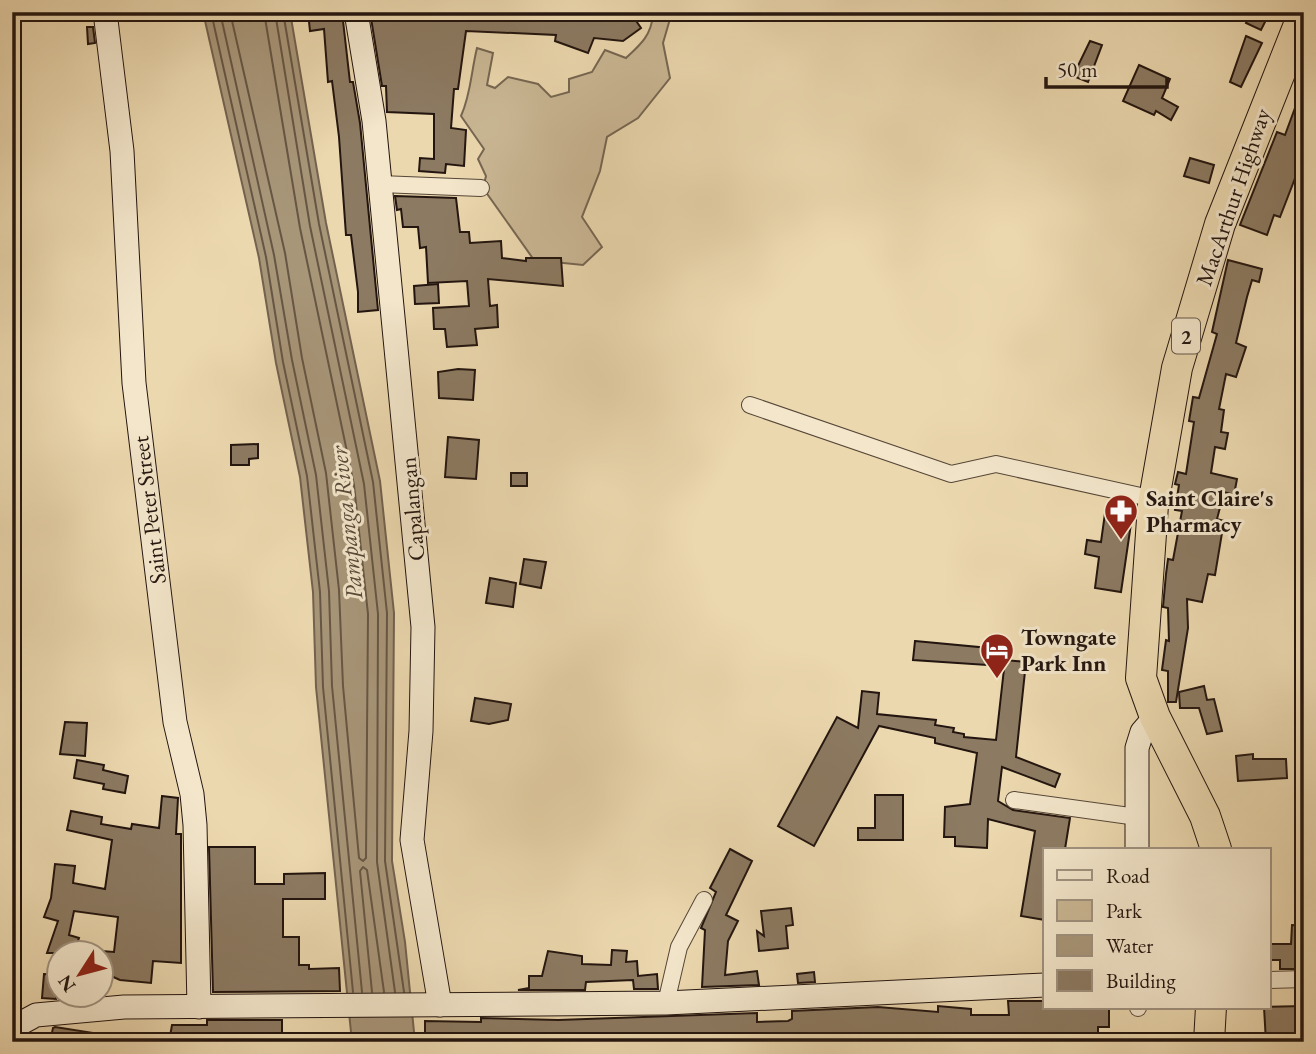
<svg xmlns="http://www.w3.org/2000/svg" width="1316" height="1054" font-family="'EB Garamond',serif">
  <rect width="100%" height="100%" fill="#ecd8af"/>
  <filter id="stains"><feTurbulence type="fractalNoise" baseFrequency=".00286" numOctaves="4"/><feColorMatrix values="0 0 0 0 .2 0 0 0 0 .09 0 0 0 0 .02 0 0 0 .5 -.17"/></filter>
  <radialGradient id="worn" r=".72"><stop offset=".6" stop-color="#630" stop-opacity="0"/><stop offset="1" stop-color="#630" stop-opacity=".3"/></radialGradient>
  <path fill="#cab794" stroke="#766652" stroke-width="2" d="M650,12H672L663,43L670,78L638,118L607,137L600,171L582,217L602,247L583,265L534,260L483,188L486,176L478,159L484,149L461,116C471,94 471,72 477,48L493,53L487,85L495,88L508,77L538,84L551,97L569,92V79L592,72L605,50L626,58C640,45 651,36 653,15Z"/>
  <path fill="#a89679" stroke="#73624f" stroke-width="2" d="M203,12H290L326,223L380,481L394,613L392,861L405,942L415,1042H352L316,687L313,592L300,477L276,363L259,258Z"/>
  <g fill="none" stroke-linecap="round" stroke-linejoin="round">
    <g stroke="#665644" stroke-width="2">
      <path d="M211,12L266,257L283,362L307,476L320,592L323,687L353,992"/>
      <path d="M220,12L274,255L292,360L316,475L329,591L332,686L362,992"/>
      <path d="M230,12L285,253L302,358L326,473L339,590L343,686L359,858L363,861L366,858L368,614L354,485L300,228L264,12"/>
      <path d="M275,12L310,226L364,484L378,614L377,862L395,992"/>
      <path d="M283,12L319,224L373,482L387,613L385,861L404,992"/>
      <path d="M372,992L360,871L363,867L367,870L384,992"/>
    </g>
  </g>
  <g fill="#8c7a62" stroke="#23150f" stroke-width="2">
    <path d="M308,12H342L350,82H353L360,123L378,310L358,312V292L351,235H346L339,137L332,81L328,82L324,29L310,31Z"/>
    <path d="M370,12H630L641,28L623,41L594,38L588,53L555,41L556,35L466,31L458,89H454L451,128L466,130L464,166L446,164L445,173L419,171L420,158L434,159V114L387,112L386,86H382Z"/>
    <path d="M1251,12H1270L1261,30L1246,23Z"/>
    <path d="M87,27H93L95,43L88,44Z"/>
    <path d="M1246,36L1262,43L1241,87L1230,82Z"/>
    <path d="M1090,41L1102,45L1088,82L1073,76Z"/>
    <path d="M1139,65L1170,79L1162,98L1178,107L1171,120L1156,111L1154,115L1123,101Z"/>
    <path d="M1302,89L1304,155L1280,217L1274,215L1267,235L1240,225L1277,132L1285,135Z"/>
    <path d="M1190,158L1214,165L1209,183L1184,176Z"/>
    <path d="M395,196L456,198L460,232H469L470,243L501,241L502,258L526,261V258H561L563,286L488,279L490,306L497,305L498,327L475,329L477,345L447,347L445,329H434L433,308L469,306L467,281L428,283L426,247L420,248L418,227H403L401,209L397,210Z"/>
    <path d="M1228,260L1262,269L1259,282L1252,280L1247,297L1236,343L1246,347L1236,377L1226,374L1219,409L1224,410L1221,432L1228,433L1225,449L1215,447L1211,473L1237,479L1234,495L1224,492L1217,519L1224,521L1215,575L1208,574L1202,602L1187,599L1188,628L1176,702H1168V671L1162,670L1166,640L1169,641L1168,608L1163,607L1166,574L1168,559L1173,560L1182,511L1175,510L1179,485L1175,484L1178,472L1186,474L1194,422L1189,421L1193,397L1199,398L1217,334L1212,332Z"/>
    <path d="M438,284L439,303L415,304L414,286Z"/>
    <path d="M458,369L475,370L473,400L439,398L438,372Z"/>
    <path d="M448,437L479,440L476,479L445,477Z"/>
    <path d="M258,444V458L249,459V465H231V445Z"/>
    <rect x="511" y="473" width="16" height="13"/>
    <path d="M1106,506L1133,510L1121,592L1095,588L1099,557L1085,554L1087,540L1101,542Z"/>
    <path d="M524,559L546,562L541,588L520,584Z"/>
    <path d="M490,578L516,583L513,607L486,603Z"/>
    <path d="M915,641L989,648L987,665L913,660Z"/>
    <path d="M1005,660L1026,662L1016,757L1060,774L1055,787L1002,767L998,801L1013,810L1070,818L1065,849H1045V920L1021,916L1035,831L988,819L987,848L955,846V837H944L945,807L970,804L977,753L935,743V738L879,726L814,846L778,826L837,717L858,728L862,691L879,693L877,714L936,720L935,725L954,728L953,732L964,734V737L996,740Z"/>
    <path d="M1204,686L1207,700L1214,699L1222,731L1207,734L1199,708H1180L1179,692Z"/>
    <path d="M475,698L511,704L508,720L489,724L471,721Z"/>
    <path d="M65,722L87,723L85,756L60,754Z"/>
    <path d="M1253,754V759H1286L1287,778L1238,781L1236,756Z"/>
    <path d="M77,760L104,765L103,770L128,776L125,793L103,789L104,784L74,778Z"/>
    <path d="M875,795H903V840H858V828H875Z"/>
    <path d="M162,796L178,798L176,834H181V963L153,961L151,983L120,980L102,972V951L114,952L118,917L74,911L69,935L79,938L74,953H47L58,921L44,917L51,898L55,864L75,866L73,883L105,889L112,840L67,830L71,811L102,817L101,824L131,829L132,824L159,828Z"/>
    <path d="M209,847H255V884H284V874L325,873V899H283V937H299V965H309V969L339,968L340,991L213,992Z"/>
    <path d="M730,849L752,861L726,915L738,921L728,941L725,975L757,971L759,985L702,987L705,930L701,928L716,892L710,888Z"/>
    <path d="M791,908L793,925L786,926L788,948L759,951L757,931L764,936L761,911Z"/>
    <path d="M1292,925L1304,926V969H1280V960H1270V944H1291Z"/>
    <path d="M612,950L627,951L626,962L637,961L638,976L657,974L658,989H634L633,980L586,982L585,990H518L529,988V976H542L548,951L582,956V964L611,965Z"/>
    <path d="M814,972L815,982L798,983L797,974Z"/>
    <path d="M44,974L58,975L56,999L42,998Z"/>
    <path d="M1008,1001H1043V1007H1109V1027H1098V1042H1058V1038L1014,1039V1042H428L425,1039V1021L481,1022V1018L558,1020L757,1013V1022L788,1021L792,1019V1011L878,1007L938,1012V1006L971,1009V1015H1009Z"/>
    <path d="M1304,1006V1042H1266L1264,1007Z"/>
    <path d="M207,1020H282V1042H169L172,1025H207Z"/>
    <path d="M55,1027L100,1034V1042H50L53,1028Z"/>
  </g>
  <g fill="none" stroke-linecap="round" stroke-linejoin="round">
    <g stroke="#554637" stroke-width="18">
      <g id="street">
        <path d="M380,184L481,188"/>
        <path d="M750,405L951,474L996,464L1154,499"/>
        <path d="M1014,800L1137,817"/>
        <path d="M1269,980L1304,979"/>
        <path d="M666,1003L679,947L704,900"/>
        <path d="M1138,1007V1008"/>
      </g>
    </g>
    <g stroke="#23150f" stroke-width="25">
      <g id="secondary">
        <path d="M105,12L122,151L134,383L175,722L192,794L195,825L199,1007"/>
        <path d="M356,12L374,121L423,627L421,731L412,840L440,1005"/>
        <path d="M1137,849V748L1142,732L1155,717"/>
        <path d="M12,1028L36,1015L124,1007L666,1003L1045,985"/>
      </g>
    </g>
    <g stroke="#23150f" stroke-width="32">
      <g id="highway">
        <path d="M1216,849L1205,816L1155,717L1141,678L1153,505L1177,368L1220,224L1304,12"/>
        <path d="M1209,1042L1211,1007"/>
      </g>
    </g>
    <use href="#street" stroke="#f3e6cb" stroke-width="16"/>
    <use href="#secondary" stroke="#f3e6cb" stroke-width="23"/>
    <use href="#highway" stroke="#ecd8af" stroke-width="30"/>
  </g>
  <defs>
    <g id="pharmacy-pin" transform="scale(1.75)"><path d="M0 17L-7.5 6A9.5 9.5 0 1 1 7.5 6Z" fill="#8f2418" stroke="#f3e6cb"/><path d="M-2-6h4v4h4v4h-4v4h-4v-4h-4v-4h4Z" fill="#fff"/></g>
    <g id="hotel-pin" transform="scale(1.75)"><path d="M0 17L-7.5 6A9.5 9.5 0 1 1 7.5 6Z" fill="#8f2418" stroke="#f3e6cb"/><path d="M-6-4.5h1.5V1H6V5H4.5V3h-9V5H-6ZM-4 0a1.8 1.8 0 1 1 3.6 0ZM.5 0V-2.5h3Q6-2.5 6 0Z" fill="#fff"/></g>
  </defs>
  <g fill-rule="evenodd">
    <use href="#pharmacy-pin" x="1121" y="511"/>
    <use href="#hotel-pin" x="997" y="650"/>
  </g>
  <g text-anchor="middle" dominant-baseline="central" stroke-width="6" stroke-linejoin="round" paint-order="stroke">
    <rect fill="#f3e6cb" stroke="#615447" stroke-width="2" x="1172" y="318.5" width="28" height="35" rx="5"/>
    <g font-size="21" font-weight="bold" fill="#23150f">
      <text x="1186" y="336">2</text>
    </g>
    <g font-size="23" fill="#23150f" stroke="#f3e6cb">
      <text transform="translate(1233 197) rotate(-71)">MacArthur Highway</text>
      <text transform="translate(412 509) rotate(-95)">Capalangan</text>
      <text transform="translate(149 510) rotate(-97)">Saint Peter Street</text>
    </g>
    <g font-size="23" font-weight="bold" fill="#23150f" stroke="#f3e6cb" text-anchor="start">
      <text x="1146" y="498">Saint Claire's<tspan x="1146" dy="26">Pharmacy</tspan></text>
      <text x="1021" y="637">Towngate<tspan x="1021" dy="26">Park Inn</tspan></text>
    </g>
    <g font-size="24" font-style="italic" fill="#584939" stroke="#f3e6cb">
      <text transform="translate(346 523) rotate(-96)">Pampanga River</text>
    </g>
  </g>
  <rect width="1316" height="1054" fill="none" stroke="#ecd8af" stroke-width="42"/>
  <rect x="14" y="14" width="1288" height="1026" fill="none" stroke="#23150f" stroke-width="3.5"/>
  <rect x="21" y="21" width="1274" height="1012" fill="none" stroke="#23150f" stroke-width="2"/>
  <rect x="1043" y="848" width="228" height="161" fill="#f3e6cb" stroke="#a09280" stroke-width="2"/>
  <rect x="1057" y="870" width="35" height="10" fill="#f3e6cb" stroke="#a09280" stroke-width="2"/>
  <text x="1106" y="883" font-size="21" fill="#23150f">Road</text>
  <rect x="1057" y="900" width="35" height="21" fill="#cab794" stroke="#a09280" stroke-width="2"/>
  <text x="1106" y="918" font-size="21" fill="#23150f">Park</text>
  <rect x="1057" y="935" width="35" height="21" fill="#a89679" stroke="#a09280" stroke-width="2"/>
  <text x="1106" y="953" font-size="21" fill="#23150f">Water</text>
  <rect x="1057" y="970" width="35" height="21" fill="#8c7a62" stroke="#a09280" stroke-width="2"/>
  <text x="1106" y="988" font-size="21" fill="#23150f">Building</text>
  <g transform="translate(80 974) rotate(234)"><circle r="33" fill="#f3e6cb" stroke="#a09280" stroke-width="2"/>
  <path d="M0-5L12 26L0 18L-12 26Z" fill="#8f2418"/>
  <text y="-10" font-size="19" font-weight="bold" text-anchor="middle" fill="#23150f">N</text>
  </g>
  <path d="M1046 77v10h121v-10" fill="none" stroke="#23150f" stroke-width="3.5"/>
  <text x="1057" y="77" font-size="21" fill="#23150f" stroke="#f3e6cb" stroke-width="5" paint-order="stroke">50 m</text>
  <rect width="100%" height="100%" filter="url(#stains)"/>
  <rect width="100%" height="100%" fill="url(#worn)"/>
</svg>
